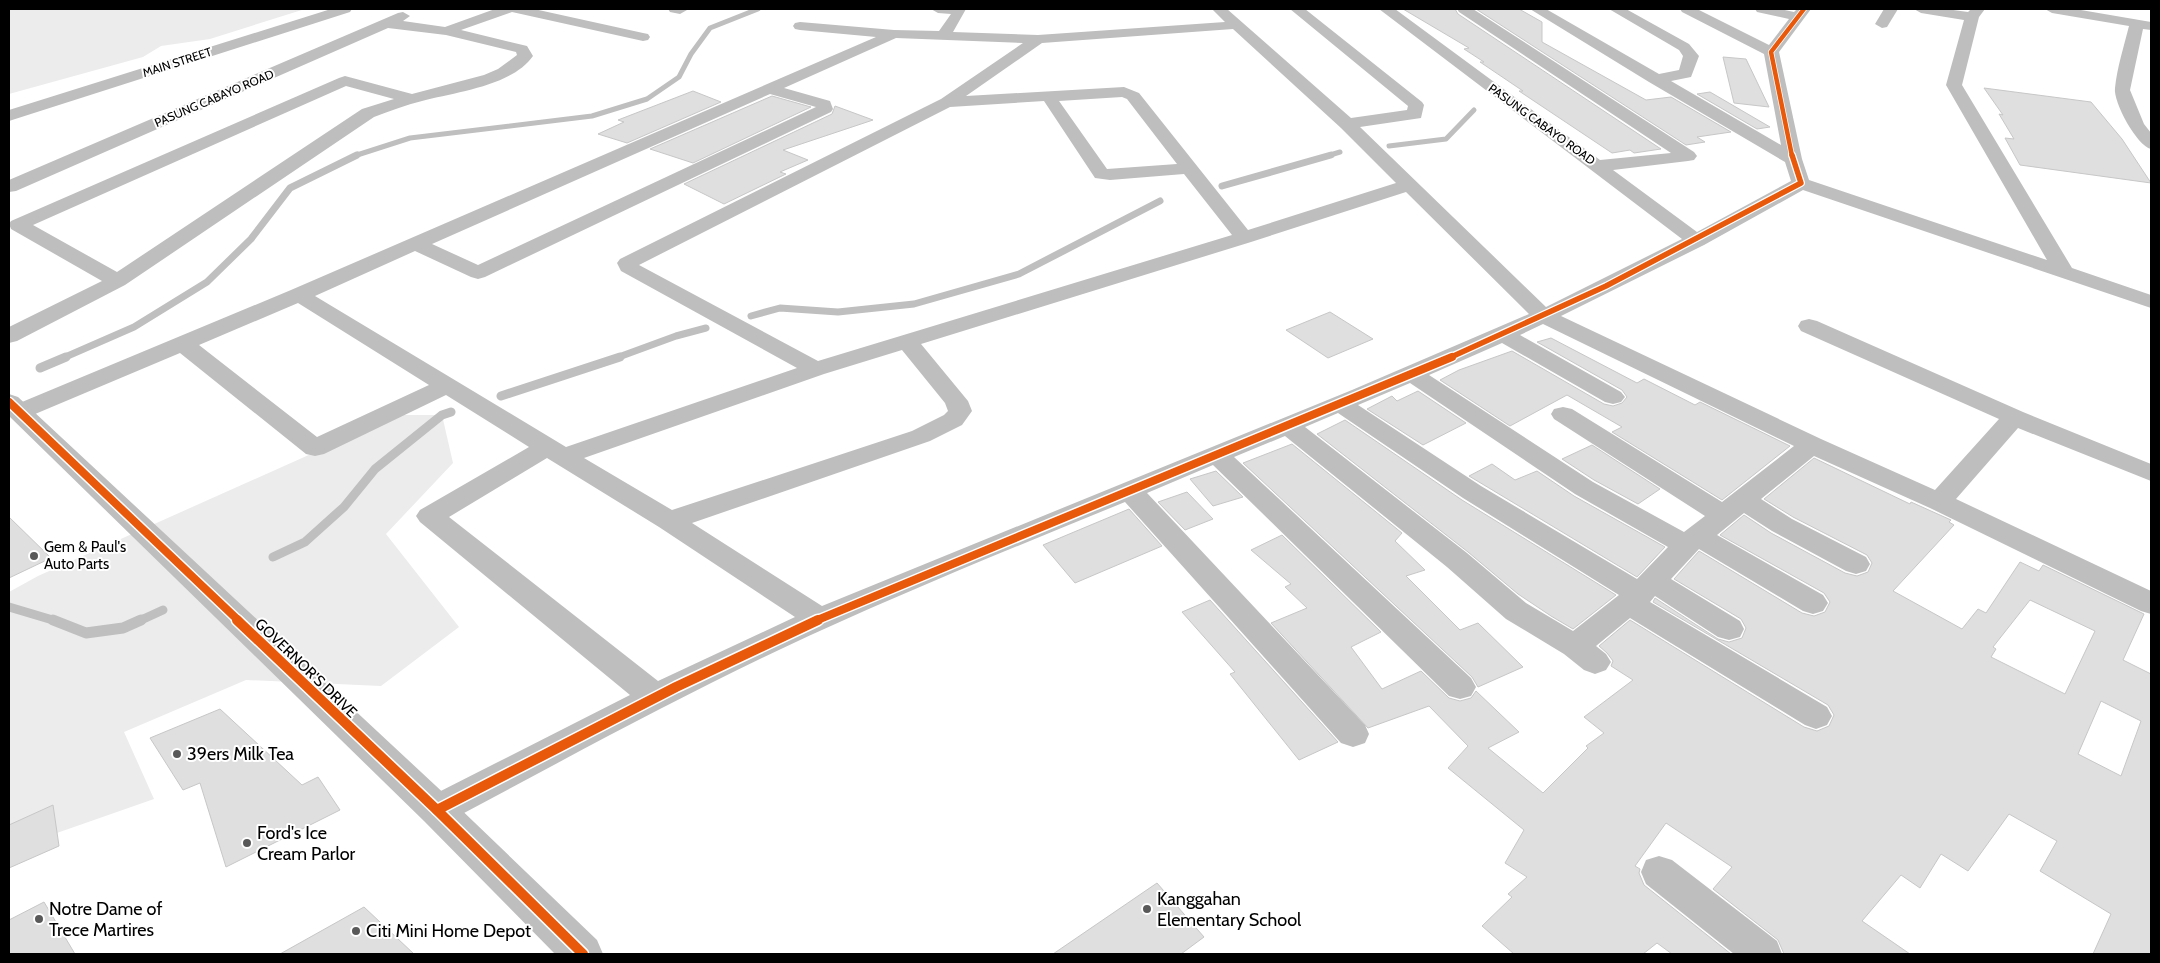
<svg xmlns="http://www.w3.org/2000/svg" width="2160" height="963" font-family="Cabin,sans-serif">
  <rect width="100%" height="100%" fill="#fff"/>
  <g fill="#ececec">
    <path d="M9,9H305L210,39L161,46L143,57L9,94Z"/>
    <path d="M398,415H442L453,463L386,534L459,627L381,686L246,680L124,732L154,799L14,848L9,841V592L38,576Z"/>
  </g>
  <g fill="none" stroke-linecap="round" stroke-linejoin="round">
    <g stroke="#bfbfbf" stroke-width="5">
      <path d="M1389,146L1446,139L1474,110"/>
      <path d="M354,156L410,138L592,116L647,99L679,77L691,54L710,28L758,9"/>
      <path d="M1327,156L1340,152"/>
    </g>
    <g stroke="#bfbfbf" stroke-width="7">
      <path d="M1222,186L1331,155"/>
      <path d="M751,316L780,308L838,312L914,304L1019,274L1160,201"/>
      <path d="M63,358L134,327L207,282L251,239L290,188L357,155"/>
      <path d="M616,358L676,336L706,328"/>
    </g>
    <g stroke="#bfbfbf" stroke-width="9">
      <path d="M40,368L66,357"/>
      <path d="M501,396L620,357"/>
      <path d="M273,557L305,542L344,507L375,469L442,415L451,412"/>
      <path d="M9,607L56,621"/>
      <path d="M139,621L163,610"/>
    </g>
    <path stroke="#bfbfbf" stroke-width="11" d="M53,620L86,633L123,628L141,620"/>
  </g>
  <g fill="#dfdfdf" stroke="#c7c7c7" fill-rule="evenodd">
    <path d="M1403,9H1455L1458,14L1661,149L1634,153L1630,150L1612,153L1519,91H1523L1480,62H1484L1464,49L1469,48Z"/>
    <path d="M1476,9H1519L1542,22V42L1646,100L1671,97L1731,132L1697,137L1705,142L1686,145Z"/>
    <path d="M1723,57L1746,59L1769,107L1734,103Z"/>
    <path d="M1984,88L2091,102L2122,139L2151,183L2020,165L2005,138L2014,139L1999,114L2003,115Z"/>
    <path d="M693,91L721,102L627,143L598,134L624,122L618,120Z"/>
    <path d="M1710,92L1770,127L1757,129L1697,94Z"/>
    <path d="M772,96L811,107L693,163L650,149Z"/>
    <path d="M835,106L873,120L783,150L808,160L780,172L786,174L724,204L684,184L832,114Z"/>
    <path d="M1330,312L1373,339L1328,358L1286,330Z"/>
    <path d="M1551,338L1637,383L1644,379L1695,405L1700,402L1790,446L1722,500L1612,432L1622,427L1567,395L1510,426L1440,380L1459,370L1512,351L1604,404L1613,406L1622,403L1627,397L1622,390L1537,342Z"/>
    <path d="M1418,391L1466,423L1423,445L1367,409L1392,396L1397,401Z"/>
    <path d="M1345,420L1462,500L1616,595L1573,629L1551,616L1518,594L1468,552L1317,434Z"/>
    <path d="M1292,444L1402,533L1395,541L1425,570L1406,576L1460,630L1478,623L1523,667L1478,687L1472,677L1243,463Z"/>
    <path d="M1592,445L1660,489L1638,504L1594,480L1562,459Z"/>
    <path d="M1814,458L1910,504L1911,502L1951,520L1949,522L1954,525L1893,591L1962,629L1978,609L1986,613L2020,562L2039,571L2043,565L2144,614L2123,660L2151,674V954H2093L2111,914L2040,871L2057,841L2009,814L1968,871L1941,854L1920,888L1901,875L1862,921L1910,954H1784L1778,940L1713,889L1732,867L1666,823L1635,866L1640,869L1639,873L1644,885L1731,954H1672L1657,943L1643,954H1514L1482,926L1512,897L1508,894L1527,877L1505,863L1524,830L1448,768L1468,746L1429,706L1368,728L1271,623L1307,608L1285,587L1291,584L1251,550L1282,535L1381,632L1351,647L1382,689L1421,671L1449,698L1460,701L1471,698L1476,691L1519,732L1488,748L1543,793L1588,748L1586,746L1604,733L1584,717L1633,680L1611,666L1613,661L1607,653L1599,646L1630,620L1804,727L1817,731L1829,726L1834,715L1828,705L1653,602L1655,598L1718,639L1729,642L1742,638L1746,628L1741,619L1674,579L1699,551L1802,613L1814,616L1825,612L1830,602L1824,593L1720,535L1744,515L1771,533L1845,573L1857,576L1868,572L1872,563L1867,555L1793,517L1764,499ZM2030,600L2095,631L2065,694L1991,657L1996,649L1993,647ZM2101,701L2141,721L2121,776L2078,754Z"/>
    <path d="M1492,464L1515,480L1537,471L1574,496L1665,547L1637,577L1469,476Z"/>
    <path d="M1216,471L1243,497L1213,506L1190,479Z"/>
    <path d="M1187,492L1213,519L1185,530L1158,502Z"/>
    <path d="M1129,509L1162,546L1075,583L1043,545Z"/>
    <path d="M9,517L51,558L9,578Z"/>
    <path d="M1210,600L1338,742L1299,760L1230,674L1235,672L1182,612Z"/>
    <path d="M220,709L302,785L318,777L340,810L226,867L200,783L183,790L150,738Z"/>
    <path d="M53,805L59,846L9,868V825Z"/>
    <path d="M1157,883L1204,937L1181,954H1053Z"/>
    <path d="M44,902L75,954H9V920Z"/>
    <path d="M364,907L414,954H280Z"/>
  </g>
  <g fill="none" stroke-linecap="round" stroke-linejoin="round">
    <g fill="#bebebe" fill-rule="evenodd">
      <path d="M495,9H534L643,33L648,34L650,37L648,40L643,41L512,12L461,30L527,46L533,56C512,86 456,92 422,101C406,105 390,111 374,117L125,285L17,341L9,343V327L102,281L11,229L9,224L11,221L339,78L345,76L412,94L484,75L498,69L517,55L516,52L446,35L388,28L16,191L9,192V180L398,13L403,12L410,16L403,21L445,27ZM346,86L394,99L362,109L117,272L33,225Z"/>
      <path d="M668,9H686L687,10L680,14L670,12Z"/>
      <path d="M931,9H966L953,32L1038,35L1225,22L1212,9H1227L1351,118L1407,110L1408,106L1290,9H1305L1422,102L1424,105L1421,118L1360,127L1546,307L1682,239L1379,9H1395L1600,160L1671,153L1459,12L1457,9H1473L1694,152L1697,156L1694,160L1688,161L1613,170L1697,232L1791,181L1785,162L1649,82L1530,9H1546L1659,74L1679,70L1683,56L1679,50L1609,9H1626L1689,44L1699,56L1691,77L1671,81L1781,145L1764,54L1682,12L1680,9H1697L1769,45L1789,19L1757,12L1755,9H1780L1794,12L1797,9H1811L1779,52L1802,159L1809,180L2047,260L1946,85L1964,20L1921,13L1914,9H1946L1968,12L1971,9H1985L1979,17L1962,85L2072,268L2151,295V308L1803,190L1704,245L1561,316L1821,439L1935,490L1999,419L1801,331L1798,326L1801,321L1809,319L1817,321L2023,412L2151,464V481L2018,428L1956,499L2151,591V614L2141,611L1930,508L1814,456L1761,499L1792,519L1866,557L1870,564L1866,571L1856,574L1846,571L1772,531L1744,513L1717,535L1823,595L1828,603L1823,611L1813,614L1803,611L1699,549L1671,579L1740,621L1744,629L1740,637L1729,640L1718,637L1655,596L1650,602L1827,707L1832,716L1827,725L1816,729L1805,725L1630,618L1596,646L1606,654L1611,662L1606,670L1595,674L1584,670L1564,654L1506,619L1447,567L1285,436L1234,457L1471,678L1476,687L1471,696L1460,699L1449,696L1213,465L1147,493L1365,725L1369,734L1365,743L1353,747L1341,743L1125,502C1010,549 894,596 781,649C669,702 560,762 449,821L437,825L425,821L420,810L425,799L630,695L420,522L416,516L420,510L529,447L446,395L324,454L315,456L306,454L180,353L28,417L19,419L9,415L10,407L291,290L876,37L800,30L795,29L793,26L795,23L800,22L894,30L939,31L951,14L938,13ZM1233,29L1341,128L1396,183L1248,230L1139,93L1124,87L966,96L1042,43ZM896,38L1023,43L941,99L620,259L617,263L621,271L797,368L566,447L315,296L415,251L471,277L478,279L485,277L831,112L833,109L830,101L784,88ZM770,94L816,107L478,265L432,244ZM1122,97L1127,99L1177,164L1107,169L1059,101ZM1044,101L1095,178L1110,180L1184,174L1232,235L818,361L639,265L950,107ZM1406,192L1529,314L1352,390L822,606L692,523L930,441L962,425L972,411L968,401L921,344L1251,242ZM298,303L429,385L317,437L199,345ZM1543,324L1794,446L1722,502L1572,409L1563,407L1554,409L1551,414L1554,419L1705,516L1684,532L1593,482L1429,375L1502,343L1605,402L1613,404L1621,402L1625,397L1621,392L1520,335ZM902,350L945,403L948,411L944,415L912,431L672,510L584,458L824,374ZM1410,383L1575,494L1668,547L1637,579L1481,486L1358,405ZM1338,413L1463,498L1619,595L1573,631L1526,603L1467,553L1305,427ZM547,458L659,527L795,617L658,681L449,517Z"/>
      <path d="M1884,9H1898L1887,27L1882,28L1875,24Z"/>
      <path d="M2045,9H2075L2151,22V30L2143,29L2130,90L2144,124L2151,133V149C2137,146 2113,102 2115,88C2117,68 2124,46 2129,26L2052,13Z"/>
      <path d="M1659,856L1672,860L1777,941L1782,954H1734L1646,884L1641,872L1646,860Z"/>
    </g>
    <path fill="#bebebe" fill-rule="evenodd" d="M331,9H352L350,12L9,121V110Z"/>
    <path fill="#bebebe" fill-rule="evenodd" d="M9,394L18,397L450,799L597,940L603,954H555L424,821L9,416Z"/>
    <g stroke="#fff" stroke-width="6">
      <path id="cycleway-far3" d="M1792,156L1771,52L1804,9"/>
    </g>
    <g stroke="#fff" stroke-width="8">
      <path id="cycleway-far2" d="M1449,358L1606,286L1801,183L1792,155"/>
    </g>
    <g stroke="#fff" stroke-width="11">
      <g id="cycleway-far1">
        <path d="M9,402L239,621"/>
        <path d="M815,621L1452,357"/>
      </g>
    </g>
    <g stroke="#fff" stroke-width="13">
      <g id="cycleway">
        <path d="M237,620L437,810L583,954"/>
        <path d="M437,810L676,687L818,620"/>
      </g>
    </g>
    <use href="#cycleway-far3" stroke="#e8590c" stroke-width="4.5"/>
    <use href="#cycleway-far2" stroke="#e8590c" stroke-width="5.5"/>
    <use href="#cycleway-far1" stroke="#e8590c" stroke-width="8"/>
    <use href="#cycleway" stroke="#e8590c" stroke-width="10"/>
  </g>
  <g fill="#595959" stroke="#fff" stroke-width="2">
    <circle cx="34" cy="556" r="5"/>
    <circle cx="177" cy="754" r="5"/>
    <circle cx="247" cy="843" r="5"/>
    <circle cx="1147" cy="909" r="5"/>
    <circle cx="39" cy="919" r="5"/>
    <circle cx="356" cy="931" r="5"/>
  </g>
  <g text-anchor="middle" dominant-baseline="central" stroke-width="4" stroke-linejoin="round" paint-order="stroke">
    <g font-size="12" fill="#000" stroke="#fff">
      <text transform="translate(177 62) rotate(-18)">MAIN STREET</text>
      <text transform="translate(214 98) rotate(-23)">PASUNG CABAYO ROAD</text>
      <text transform="translate(1542 124) rotate(36)">PASUNG CABAYO ROAD</text>
    </g>
    <g font-size="15" fill="#000" stroke="#fff" text-anchor="start">
      <text x="44" y="547">Gem &amp; Paul's<tspan x="44" dy="17">Auto Parts</tspan></text>
    </g>
    <g font-size="15" fill="#000" stroke="#fff">
      <text transform="translate(306 668) rotate(44)">GOVERNOR'S DRIVE</text>
    </g>
    <g font-size="18" fill="#000" stroke="#fff" text-anchor="start">
      <text x="187" y="754">39ers Milk Tea</text>
      <text x="257" y="833">Ford's Ice<tspan x="257" dy="21">Cream Parlor</tspan></text>
      <text x="1157" y="899">Kanggahan<tspan x="1157" dy="21">Elementary School</tspan></text>
      <text x="49" y="909">Notre Dame of<tspan x="49" dy="21">Trece Martires</tspan></text>
      <text x="366" y="931">Citi Mini Home Depot</text>
    </g>
  </g>
  <rect width="2160" height="963" fill="none" stroke="#000000" stroke-width="20"/>
</svg>
